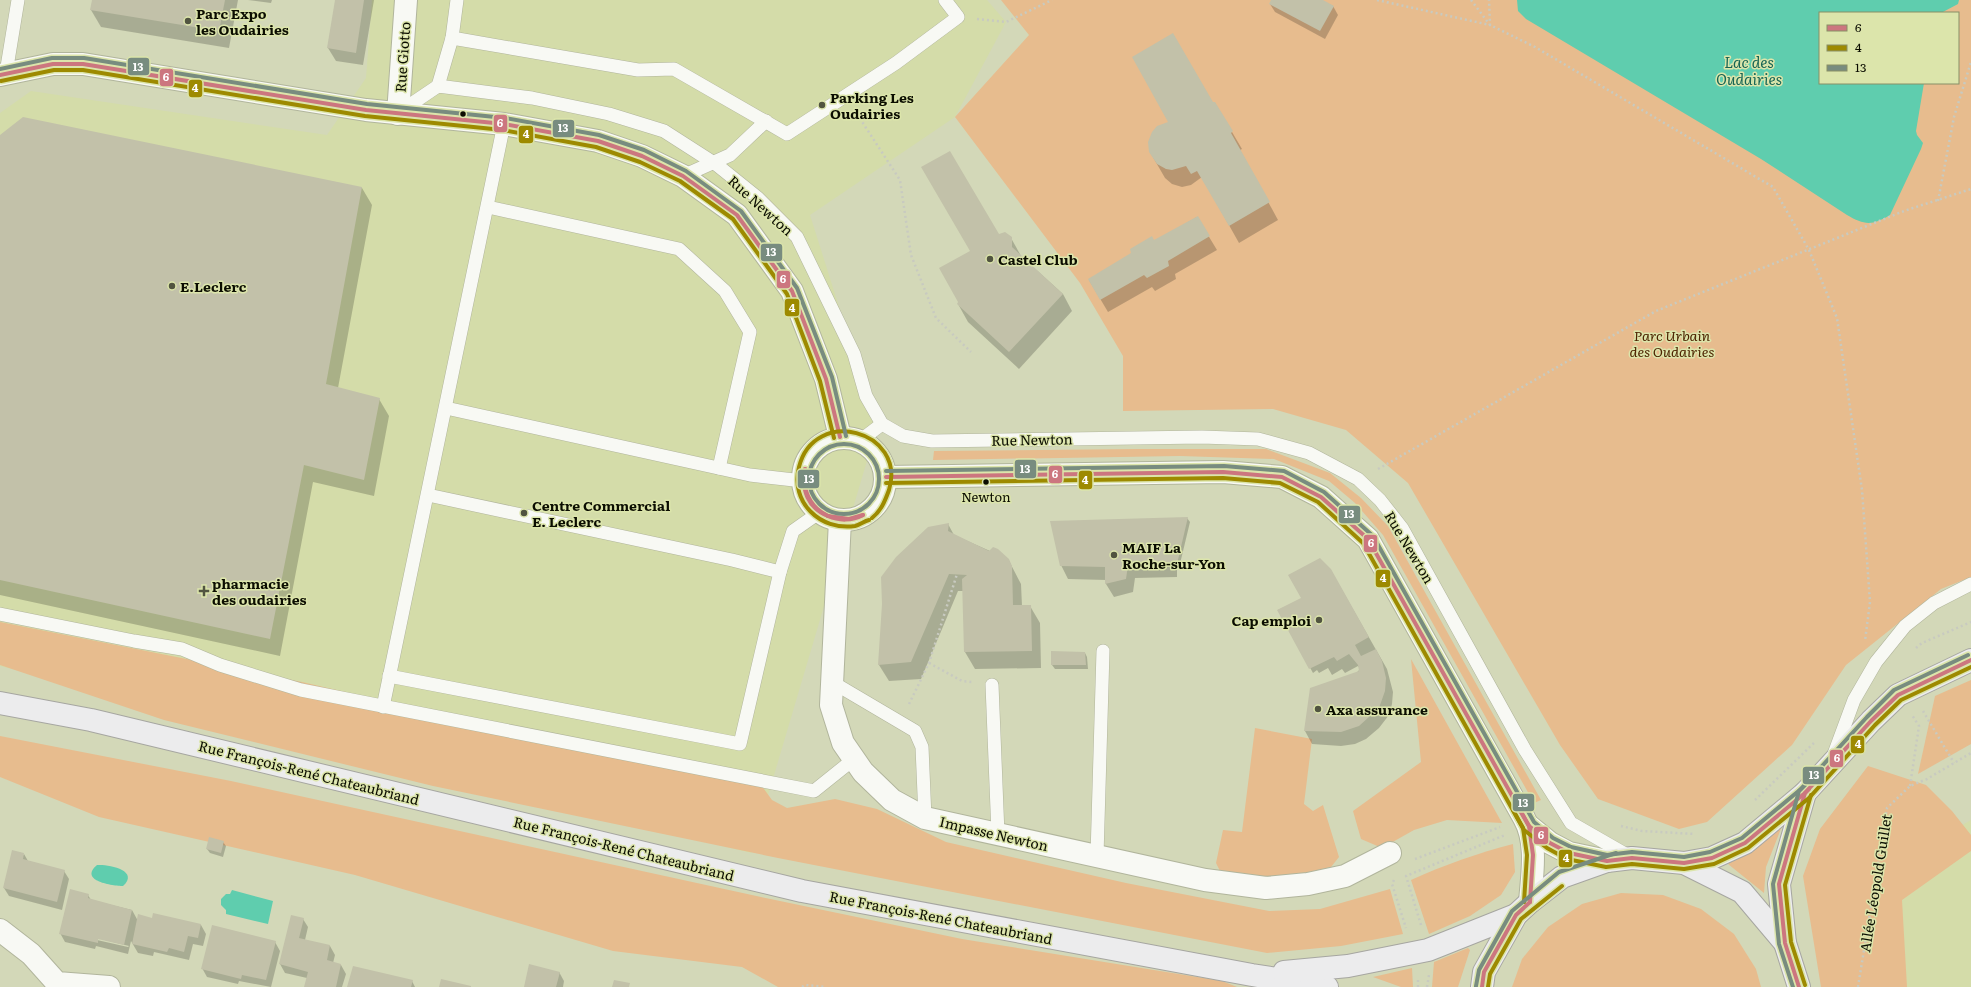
<svg xmlns="http://www.w3.org/2000/svg" width="1971" height="987" font-family="Literata,serif">
  <rect width="100%" height="100%" fill="#d3d8b8"/>
  <g fill="#d4dca9">
    <path d="M372,0H987L1006,22L955,117L810,215L877,427L751,853L0,666V113L31,91L327,135L366,78Z"/>
    <path d="M1971,820V987H1886L1889,867Z"/>
  </g>
  <g fill="#e7bc8e" fill-rule="evenodd">
    <path d="M1001,0H1971V577L1941,589L1846,665L1792,745L1707,822L1679,829L1598,799L1560,745L1408,483L1346,430L1273,409L1123,411V356L1080,283L955,117L1029,35ZM1820,13H1958V83H1820Z"/>
    <path d="M1139,449H1266L1330,473L1361,498L1388,526L1541,800L1534,803L1383,535L1355,503L1329,481L1274,459L1180,456L933,460L934,451Z"/>
    <path d="M0,622L302,682L406,706L753,774L772,800L787,808L835,799L877,809L946,842L1126,883L1269,911L1320,909L1390,889L1403,934L1341,946L1267,953L778,858L433,786L164,720L0,665Z"/>
    <path d="M1411,659L1502,823L1447,820L1414,830L1382,848L1361,839L1353,811L1421,762Z"/>
    <path d="M1971,680V744L1918,774L1935,696Z"/>
    <path d="M1255,728L1312,739L1304,804L1313,811L1323,805L1339,857L1331,867L1292,876L1265,879L1221,873L1216,863L1223,830L1242,832Z"/>
    <path d="M0,736L231,781L761,897L962,939L1222,981L1237,987H778L742,967L613,951L355,875L99,817L0,777Z"/>
    <path d="M1868,766L1926,785L1952,811L1971,835V851L1902,900L1907,987H1821L1803,876L1820,829Z"/>
    <path d="M1782,826L1766,867L1764,893L1728,864L1749,851Z"/>
    <path d="M1513,844L1515,872L1501,895L1470,916L1429,934L1411,880C1444,865 1478,853 1513,844Z"/>
    <path d="M1621,893L1663,895L1701,909L1734,934L1756,969L1761,987H1512L1522,959L1548,927L1582,904Z"/>
    <path d="M1468,948L1470,950L1458,987H1432L1434,962Z"/>
    <path d="M1412,968L1413,987H1401L1373,977Z"/>
  </g>
  <g fill="#5fcdae">
    <path d="M1517,0H1959L1958,4L1941,13H1820V83H1924L1916,131L1917,135L1923,143L1921,149L1890,215C1872,226 1864,225 1847,215L1761,159L1526,19L1518,11Z"/>
    <path d="M97,865C108,864 140,870 123,886C113,886 78,881 97,865Z"/>
    <path d="M232,890L273,901L268,924L226,914V910L221,905V899L226,894H230Z"/>
  </g>
  <g fill="#0003" fill-rule="evenodd">
    <path d="M93,0H238L229,48L101,27L91,10Z"/>
    <path d="M248,0H272L271,3Z"/>
    <path d="M336,0H374L363,65L336,61L328,48Z"/>
    <path d="M1272,0H1321L1333,6L1338,15L1325,39L1275,12L1270,4Z"/>
    <path d="M1215,103L1242,149L1240,150L1278,220L1239,243L1202,177L1191,185L1182,187L1172,184L1165,178L1150,152Z"/>
    <path d="M0,137L362,188L372,205L338,388L379,399L389,416L374,496L313,482L280,656L0,595Z"/>
    <path d="M1197,217L1217,250L1175,274L1176,279L1155,291L1152,287L1108,312L1089,280Z"/>
    <path d="M998,235L1011,238L1021,256L1063,294L1072,311L1019,369L968,322L958,304Z"/>
    <path d="M1187,518L1190,522L1179,568H1177V577L1135,578L1133,592L1114,597L1106,584V580L1068,579L1061,565Z"/>
    <path d="M948,524L954,535L1008,559L1021,584L1022,606H1030L1040,623L1041,668L975,669L965,652L963,591H958L921,679L889,681L879,665Z"/>
    <path d="M1338,583L1387,669L1393,692L1392,704L1389,715L1379,728L1366,739L1355,744L1341,746L1312,744L1305,731L1360,669L1358,666L1345,673L1342,669L1332,675L1328,668L1319,673L1317,670L1313,673L1278,610Z"/>
    <path d="M1085,653L1087,657L1088,669H1055L1052,665Z"/>
    <path d="M223,842L226,846L223,857L210,853L207,849Z"/>
    <path d="M24,854L28,861L64,871L69,879L62,910L9,896L4,888Z"/>
    <path d="M88,895L91,900L132,910L138,921L153,919L201,925L206,934L203,946L193,944L189,960L154,952L153,956L138,953L131,941L128,954L96,946L95,949L65,942L60,933ZM97,938L129,946L128,947L97,940Z"/>
    <path d="M303,919L308,927L305,940L330,946L335,955L333,963L341,965L346,974L342,987H305L307,978L285,973L280,964Z"/>
    <path d="M275,942L280,951L271,987L239,981L238,984L207,977L202,968Z"/>
    <path d="M559,972L564,981L563,987H525Z"/>
    <path d="M412,981L415,987H348Z"/>
  </g>
  <g fill="#c2c1a9">
    <path d="M92,0H225L219,31L90,10Z"/>
    <path d="M335,0H364L356,53L327,48Z"/>
    <path d="M1271,0H1323L1334,6L1320,31L1269,4Z"/>
    <path d="M1173,33L1213,102H1215L1233,131L1231,133L1270,202L1229,226L1197,171L1191,174L1186,166L1172,170L1166,169L1157,164L1149,152L1148,142L1152,132L1157,126L1168,122L1132,57Z"/>
    <path d="M23,117L362,187L326,384L380,398L364,480L304,465L270,639L0,580V135Z"/>
    <path d="M950,151L999,234L1005,232L1012,237V247L1063,294L1009,352L957,304L958,302L939,268L970,251L921,167Z"/>
    <path d="M1198,216L1210,236L1168,261L1169,266L1147,278L1144,275L1100,300L1088,279L1131,253L1130,249L1152,236L1154,240Z"/>
    <path d="M1188,517L1177,564L1128,565L1126,579L1105,584V567L1060,566L1050,521Z"/>
    <path d="M949,523L948,531L989,551L993,547L998,549L1009,559L1012,566L1013,605H1031L1032,651L964,652L962,579L967,575L949,574L911,662L878,665L882,604L881,577L896,557L928,527Z"/>
    <path d="M1320,558L1331,569L1369,637L1355,645L1361,656L1376,649L1382,661L1386,678L1385,691L1379,708L1359,726L1341,732L1304,731L1310,688L1359,671L1358,665L1349,654L1337,661L1334,657L1309,669L1277,610L1301,598L1288,575Z"/>
    <path d="M1051,651L1085,652L1086,665H1051Z"/>
    <path d="M209,837L224,841L221,853L206,849Z"/>
    <path d="M12,850L24,853L23,859L65,870L57,902L3,888Z"/>
    <path d="M70,889L89,894L88,898L132,910L124,945L98,939V943L59,934Z"/>
    <path d="M153,913L201,924L198,938L188,936L184,952L169,948L167,952L132,944L138,914L152,918Z"/>
    <path d="M291,915L304,918L299,938L330,945L327,960L341,964L336,987H304L308,972L279,964Z"/>
    <path d="M212,925L276,941L266,980L242,975L241,979L201,969Z"/>
    <path d="M529,964L560,972L556,987H524Z"/>
    <path d="M353,966L413,980L411,987H347Z"/>
    <path d="M441,979L471,986V987H439Z"/>
    <path d="M614,980L630,983L629,987H612Z"/>
  </g>
  <g fill="none" stroke-linecap="round" stroke-linejoin="round">
    <g stroke="#b1b59c" stroke-width="14">
      <g id="lane">
        <path d="M457,0L452,38L638,70L674,69L787,134L896,63L958,17L945,0"/>
        <path d="M6,73L18,0"/>
        <path d="M438,86L452,38"/>
        <path d="M398,113L438,86L532,98L609,114L664,131L717,165L758,198L797,237L854,354L866,396L882,424L903,436L932,441L1202,437L1258,439L1309,453L1358,479L1380,500L1402,528L1525,750L1571,823L1632,858"/>
        <path d="M683,176L730,155L766,121"/>
        <path d="M488,207L679,249L725,291L750,332L719,468"/>
        <path d="M446,408L750,475L803,481"/>
        <path d="M861,440L882,424"/>
        <path d="M428,495L732,560L780,572L793,531L820,512"/>
        <path d="M0,614L134,641L182,649L220,665L301,690L814,791L854,759"/>
        <path d="M389,676L740,744L780,572"/>
        <path d="M832,682L915,731L922,747L925,818"/>
        <path d="M992,685L998,834"/>
        <path d="M383,707L504,124"/>
        <path d="M1834,754L1854,700L1876,662L1905,626L1934,603L1971,584"/>
        <path d="M1097,856L1103,651"/>
      </g>
    </g>
    <g stroke="#b1b59c" stroke-width="24">
      <g id="street">
        <path d="M0,75L53,64H83L366,110L504,124L598,141L642,156L683,176L737,215L792,291L826,379L840,437"/>
        <path d="M398,114L406,0"/>
        <circle cx="844" cy="479" r="41"/>
        <path d="M886,477L1223,472L1282,477L1321,497L1368,539L1524,818C1538,843 1532,875 1530,902"/>
        <path d="M840,520L831,705L843,743L863,772L892,800L925,818L1205,880L1266,888L1308,884L1345,876L1390,853"/>
        <path d="M1529,826L1550,843L1569,853L1607,861"/>
        <path d="M0,930L31,954L57,983L109,987"/>
      </g>
    </g>
    <g stroke="#a6a6a1" stroke-width="24">
      <g id="primary">
        <path d="M0,703L91,720L802,891L1252,975L1327,987"/>
        <path d="M1684,863L1712,858L1745,843L1805,793L1871,721L1898,695L1971,660"/>
        <path d="M1785,943L1779,884L1805,793"/>
        <path d="M1284,972L1348,966L1428,950L1516,915"/>
        <path d="M1482,987L1484,972L1516,915L1530,902L1562,877L1607,861L1632,858L1684,863L1742,892L1785,943L1799,987"/>
      </g>
    </g>
    <g stroke="#c8cac0" stroke-width="2.5" stroke-dasharray="2 3" stroke-linecap="butt">
      <path d="M1377,0L1490,25L1489,0"/>
      <path d="M1471,0L1490,25L1535,47L1773,187L1809,250L1837,318L1862,490L1870,602L1865,641"/>
      <path d="M977,19L1006,22L1052,0"/>
      <path d="M857,114L900,180L911,255L936,318L971,352"/>
      <path d="M1938,201L1954,117L1971,62"/>
      <path d="M1378,469L1656,311L1904,211L1971,189"/>
      <path d="M1916,648L1922,643L1971,622"/>
      <path d="M929,663L962,681L972,682"/>
      <path d="M909,704L929,663L957,574"/>
      <path d="M1923,711L1954,763"/>
      <path d="M1910,786L1919,726L1912,715"/>
      <path d="M1755,800L1816,741"/>
      <path d="M1621,826L1642,831L1695,834"/>
      <path d="M1415,859L1500,827"/>
      <path d="M1394,880L1392,884L1406,928"/>
      <path d="M1421,925L1406,876L1505,835"/>
      <path d="M802,987L805,985L826,987"/>
      <path d="M1418,987V978"/>
      <path d="M1427,987L1429,975"/>
      <path d="M1858,987L1887,808L1910,786L1927,779L1971,753"/>
    </g>
    <use href="#lane" stroke="#f8f9f4" stroke-width="13"/>
    <use href="#street" stroke="#f8f9f4" stroke-width="22"/>
    <use href="#primary" stroke="#ececed" stroke-width="22"/>
    <g stroke="#dce5ab" stroke-width="7">
      <g id="bus-1">
        <path d="M0,75L53,64H83L366,110L504,124L598,141L642,156L683,176L737,215L792,291L826,379L840,437"/>
        <path d="M805,469C802,489 809,507 828,516"/>
        <path d="M805,469C801,490 808,508 828,516"/>
        <path d="M886,477L1223,472L1282,477L1321,497L1368,539L1529,826L1550,843L1569,853L1607,861L1632,858L1684,863L1712,858L1745,843L1805,793L1871,721L1898,695L1971,660"/>
        <path d="M828,516L849,519L863,515"/>
        <path d="M828,516C839,521 852,521 863,515"/>
        <path d="M1518,807L1529,826L1533,855L1530,902"/>
        <path d="M1482,987L1484,972L1516,915L1530,902"/>
        <path d="M1799,987L1785,943L1779,884L1805,793L1809,789"/>
      </g>
    </g>
    <g stroke="#dce5ab" stroke-width="7">
      <g id="bus-2">
        <path d="M1,81L54,70H83L365,116L503,130L596,147L640,162L680,181L733,219L787,294L820,381L834,438"/>
        <path d="M886,483L1223,478L1280,483L1318,502L1363,543L1524,830L1547,848L1567,859L1606,867L1632,864L1684,869L1714,864L1748,848L1809,798L1875,725L1901,700L1971,667"/>
        <path d="M869,520C864,521 860,525 855,526C820,531 790,502 799,467C814,406 907,430 889,490C885,501 881,511 872,518"/>
        <path d="M1513,810L1523,828L1527,855L1524,902"/>
        <path d="M1805,985L1791,942L1785,885L1811,795"/>
        <path d="M1488,987L1490,974L1521,919L1562,886"/>
      </g>
    </g>
    <g stroke="#dce5ab" stroke-width="7">
      <g id="bus-3">
        <path d="M0,69L52,58H84L367,104L505,118L599,135L644,150L686,171L741,211L797,288L832,377L846,436"/>
        <circle cx="844" cy="479" r="35"/>
        <path d="M886,471L1224,466L1284,471L1324,492L1373,536L1534,822L1553,838L1571,847L1607,855L1632,852L1684,857L1710,852L1742,838L1801,789L1867,717L1894,690L1968,655"/>
        <path d="M1476,986L1479,970L1512,911L1559,872L1616,853"/>
        <path d="M1793,987L1779,944L1773,884L1799,791L1805,785"/>
      </g>
    </g>
    <use href="#bus-1" stroke="#cc767f" stroke-width="4"/>
    <use href="#bus-2" stroke="#9d8a00" stroke-width="4"/>
    <use href="#bus-3" stroke="#788c7f" stroke-width="4"/>
  </g>
  <g fill="#515440" stroke="#dce5ab" stroke-width="1.5">
    <circle cx="188" cy="21" r="4"/>
    <circle cx="822" cy="105" r="4"/>
    <circle cx="990" cy="259" r="4"/>
    <circle cx="172" cy="286" r="4"/>
    <circle cx="524" cy="513" r="4"/>
    <circle cx="1114" cy="555" r="4"/>
    <path d="M202 585h4v4h4v4h-4v4h-4v-4h-4v-4h4z"/>
    <circle cx="1319" cy="620" r="4"/>
    <circle cx="1318" cy="709" r="4"/>
  </g>
  <g fill="#0b0d00" stroke="#dce5ab" stroke-width="1.5">
    <circle cx="463" cy="114" r="3.5"/>
    <circle cx="986" cy="482" r="3.5"/>
  </g>
  <g text-anchor="middle" dominant-baseline="central" stroke-width="3" stroke-linejoin="round" paint-order="stroke">
    <g font-size="13" fill="#0b0d00" stroke="#dce5ab">
      <text x="986" y="496">Newton</text>
    </g>
    <g font-size="14" font-weight="bold" fill="#0b0d00" stroke="#dce5ab" text-anchor="start">
      <text x="196" y="13">Parc Expo<tspan x="196" dy="16">les Oudairies</tspan></text>
      <text x="830" y="97">Parking Les<tspan x="830" dy="16">Oudairies</tspan></text>
      <text x="998" y="259">Castel Club</text>
      <text x="180" y="286">E.Leclerc</text>
      <text x="532" y="505">Centre Commercial<tspan x="532" dy="16">E. Leclerc</tspan></text>
      <text x="1122" y="547">MAIF La<tspan x="1122" dy="16">Roche-sur-Yon</tspan></text>
      <text x="212" y="583">pharmacie<tspan x="212" dy="16">des oudairies</tspan></text>
      <text x="1311" y="620" text-anchor="end">Cap emploi</text>
      <text x="1326" y="709">Axa assurance</text>
    </g>
    <g font-size="14" fill="#0b0d00" stroke="#dce5ab">
      <text transform="translate(402 57) rotate(-86)">Rue Giotto</text>
      <text transform="translate(761 205) rotate(42)">Rue Newton</text>
      <text transform="translate(1032 439) rotate(-1)">Rue Newton</text>
      <text transform="translate(1410 547) rotate(59)">Rue Newton</text>
      <text transform="translate(309 772) rotate(14)">Rue François-René Chateaubriand</text>
      <text transform="translate(994 833) rotate(13)">Impasse Newton</text>
      <text transform="translate(624 848) rotate(14)">Rue François-René Chateaubriand</text>
      <text transform="translate(1875 883) rotate(-81)">Allée Léopold Guillet</text>
      <text transform="translate(941 917) rotate(11)">Rue François-René Chateaubriand</text>
    </g>
    <g font-size="14" font-style="italic" fill="#4d2300" stroke="#dce5ab">
      <text x="1672" y="335">Parc Urbain<tspan x="1672" dy="16">des Oudairies</tspan></text>
    </g>
    <g font-size="15" font-style="italic" fill="#156454" stroke="#dce5ab">
      <text x="1749" y="61">Lac des<tspan x="1749" dy="17">Oudairies</tspan></text>
    </g>
  </g>
  <g stroke="#dce5ab" stroke-width="1.5">
    <rect x="127" y="57" width="23" height="19" rx="4" fill="#788c7f"/>
    <rect x="159" y="68" width="15" height="19" rx="4" fill="#cc767f"/>
    <rect x="188" y="79" width="15" height="19" rx="4" fill="#9d8a00"/>
    <rect x="493" y="114" width="15" height="19" rx="4" fill="#cc767f"/>
    <rect x="552" y="119" width="23" height="19" rx="4" fill="#788c7f"/>
    <rect x="518" y="125" width="16" height="19" rx="4" fill="#9d8a00"/>
    <rect x="760" y="243" width="23" height="19" rx="4" fill="#788c7f"/>
    <rect x="776" y="270" width="15" height="19" rx="4" fill="#cc767f"/>
    <rect x="784" y="298" width="16" height="19" rx="4" fill="#9d8a00"/>
    <rect x="1014" y="459" width="23" height="20" rx="4" fill="#788c7f"/>
    <rect x="1048" y="465" width="15" height="19" rx="4" fill="#cc767f"/>
    <rect x="797" y="469" width="23" height="20" rx="4" fill="#788c7f"/>
    <rect x="1078" y="470" width="15" height="20" rx="4" fill="#9d8a00"/>
    <rect x="1338" y="505" width="23" height="19" rx="4" fill="#788c7f"/>
    <rect x="1363" y="534" width="15" height="19" rx="4" fill="#cc767f"/>
    <rect x="1375" y="569" width="16" height="19" rx="4" fill="#9d8a00"/>
    <rect x="1850" y="735" width="15" height="19" rx="4" fill="#9d8a00"/>
    <rect x="1829" y="749" width="15" height="19" rx="4" fill="#cc767f"/>
    <rect x="1802" y="766" width="23" height="19" rx="4" fill="#788c7f"/>
    <rect x="1512" y="793" width="23" height="19" rx="4" fill="#788c7f"/>
    <rect x="1533" y="826" width="16" height="19" rx="4" fill="#cc767f"/>
    <rect x="1558" y="849" width="15" height="19" rx="4" fill="#9d8a00"/>
  </g>
  <g font-size="11" text-anchor="middle" font-weight="bold" fill="#fff">
    <text x="138" y="71">13</text>
    <text x="166" y="81">6</text>
    <text x="195" y="92">4</text>
    <text x="500" y="127">6</text>
    <text x="563" y="132">13</text>
    <text x="526" y="138">4</text>
    <text x="771" y="256">13</text>
    <text x="783" y="283">6</text>
    <text x="792" y="312">4</text>
    <text x="1025" y="473">13</text>
    <text x="1055" y="478">6</text>
    <text x="809" y="483">13</text>
    <text x="1085" y="484">4</text>
    <text x="1349" y="518">13</text>
    <text x="1371" y="547">6</text>
    <text x="1383" y="582">4</text>
    <text x="1858" y="748">4</text>
    <text x="1837" y="762">6</text>
    <text x="1814" y="779">13</text>
    <text x="1523" y="807">13</text>
    <text x="1541" y="839">6</text>
    <text x="1566" y="862">4</text>
  </g>
  <rect x="1819" y="12" width="140" height="72" fill="#dce5ab" stroke="#888f67"/>
  <rect x="1827" y="25" width="20" height="6" fill="#cc767f" stroke="#888f67"/>
  <text x="1855" y="32" font-size="12" fill="#0b0d00">6</text>
  <rect x="1827" y="45" width="20" height="6" fill="#9d8a00" stroke="#888f67"/>
  <text x="1855" y="52" font-size="12" fill="#0b0d00">4</text>
  <rect x="1827" y="65" width="20" height="6" fill="#788c7f" stroke="#888f67"/>
  <text x="1855" y="72" font-size="12" fill="#0b0d00">13</text>
</svg>
